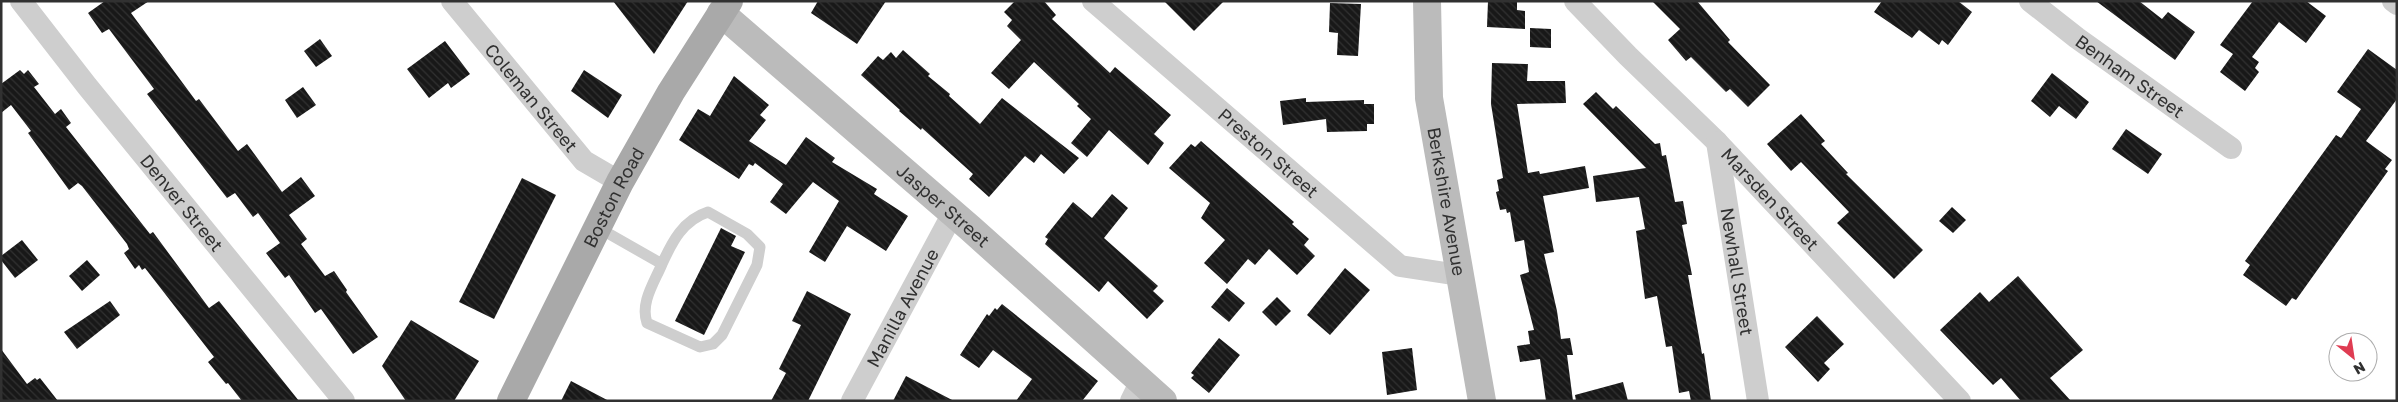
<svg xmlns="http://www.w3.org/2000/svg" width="2398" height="402" font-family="'Golos Text',sans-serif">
  <defs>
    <pattern id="building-back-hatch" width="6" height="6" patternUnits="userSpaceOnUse" patternTransform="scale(1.25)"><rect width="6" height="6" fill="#181818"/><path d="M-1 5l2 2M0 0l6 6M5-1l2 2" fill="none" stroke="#313131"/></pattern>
  </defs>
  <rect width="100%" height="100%" fill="#fff"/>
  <g fill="url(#building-back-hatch)">
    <path d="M105,1H149L131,13L196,101L199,99L238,151L247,144L282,192L301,177L315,196L289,215L307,239L301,244L325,276L334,271L347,290L346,292L378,337L353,354L321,309L315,313L289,275L285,278L266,253L280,243L258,213L253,217L235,193L227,198L147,94L154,89L109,29L102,33L88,13Z"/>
    <path d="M613,1H688L654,54Z"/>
    <path d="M818,1H886L857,44L811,13Z"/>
    <path d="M1015,1H1044L1056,15L1052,19L1110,73L1115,67L1171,115L1154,134L1164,143L1148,165L1109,130L1087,157L1071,143L1091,119L1077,106L1079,104L1034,62L1009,89L991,73L1021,40L1007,26L1012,20L1004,12Z"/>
    <path d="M1164,1H1224L1194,31Z"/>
    <path d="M1488,1H1517V10L1525,11V29L1487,27Z"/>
    <path d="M1652,1H1697L1730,40L1728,42L1770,85L1748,107L1730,89L1726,92L1691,57L1686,61L1668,40L1680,29Z"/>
    <path d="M1882,1H1958L1972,12L1948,45L1942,40L1939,45L1919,30L1912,38L1874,12Z"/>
    <path d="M2096,1H2139L2162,19L2168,12L2195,32L2175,60Z"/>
    <path d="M2253,1H2306L2326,16L2306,43L2279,22L2252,57L2259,62L2255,68L2259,72L2245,91L2220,72L2233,54L2220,45Z"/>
    <path d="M1330,3L1361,4L1358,56L1337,55L1338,33L1329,32Z"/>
    <path d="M1530,28L1551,29V48L1530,47Z"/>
    <path d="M320,39L332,56L316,67L304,51Z"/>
    <path d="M445,41L470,74L451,88L448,83L429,98L407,69Z"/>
    <path d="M2368,49L2397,70V99L2366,141L2392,160L2385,169L2388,171L2296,300L2292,298L2286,306L2243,275L2250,265L2245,261L2336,135L2341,138L2361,109L2337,92Z"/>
    <path d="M903,50L930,74L928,76L950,94L949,96L980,124L1002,98L1079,158L1064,174L1041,154L1034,163L1025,156L989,197L969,179L973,174L922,128L921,130L899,111L900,110L861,75L878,56L883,60L891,52L896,58Z"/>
    <path d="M1492,63L1528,64L1527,81H1565L1566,103L1517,104L1528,173L1539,171L1540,174L1585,166L1589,188L1543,196L1554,252L1544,254L1557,311L1561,339L1570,338L1573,355H1567L1573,401H1546L1540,359L1520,362L1517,346L1530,344L1528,331L1534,330L1520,275L1529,272L1524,240L1515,242L1510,212L1507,213L1506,209L1500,210L1496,192L1499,191L1497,180L1503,178L1491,104Z"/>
    <path d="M20,70L24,74L28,70L39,84L34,87L55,114L61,109L71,123L66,127L150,234L153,232L209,308L219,301L299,401H242L228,383L226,384L208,362L214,357L145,268L142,270L139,265L135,269L124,253L129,249L127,244L82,186L78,183L69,190L28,133L31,131L11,105L1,113V84Z"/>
    <path d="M584,70L622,95L608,118L571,91Z"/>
    <path d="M2052,73L2089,102L2076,119L2059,106L2050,117L2031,101Z"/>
    <path d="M734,76L769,105L760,115L766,120L749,141L786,165L806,137L835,158L832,162L877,189L874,194L908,216L886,251L847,226L825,262L809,252L839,201L813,182L786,214L770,202L783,184L755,163L753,166L749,164L739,179L679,140L698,109L710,116Z"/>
    <path d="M303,87L316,105L297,118L285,100Z"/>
    <path d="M1596,92L1613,109L1616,106L1655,144L1660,143L1662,156L1666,155L1675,202L1683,201L1687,224L1682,225L1692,275H1688L1702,354L1704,353L1711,401H1691L1689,391L1679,393L1672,346L1666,347L1657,296L1645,299L1636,231L1645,229L1639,197L1596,202L1593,176L1646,168L1583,104Z"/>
    <path d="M1306,98V102L1364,100V104H1374V124H1367V131L1327,132L1326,119L1283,125L1280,101Z"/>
    <path d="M1801,114L1825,141L1821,144L1848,173L1846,174L1923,250L1894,279L1837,223L1849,212L1801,162L1791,171L1767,144Z"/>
    <path d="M2126,129L2162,154L2148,174L2112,149Z"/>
    <path d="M1201,141L1294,222L1292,224L1309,239L1304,245L1315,256L1297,275L1269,249L1255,265L1248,259L1227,284L1204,263L1225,240L1201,218L1210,203L1169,168L1191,144L1195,147Z"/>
    <path d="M522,178L556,195L494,319L459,302Z"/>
    <path d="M1112,194L1128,208L1104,238L1158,286L1153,291L1164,301L1147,319L1108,281L1099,292L1045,244L1048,239L1045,237L1073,202L1092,218Z"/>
    <path d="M1952,207L1966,220L1953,233L1939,221Z"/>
    <path d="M721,228L736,236L731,246L745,252L704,335L675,321Z"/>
    <path d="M22,240L38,260L15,278L1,260V256Z"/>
    <path d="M87,260L100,275L82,291L69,276Z"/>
    <path d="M1345,268L1370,290L1330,335L1307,315Z"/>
    <path d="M2018,276L2083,350L2050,378L2071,401H2021L2001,378L1993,385L1940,330L1980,292L1989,302Z"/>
    <path d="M1227,288L1245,303L1229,322L1211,307Z"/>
    <path d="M807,291L851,314L808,401H771L786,373L779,369L801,325L792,321Z"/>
    <path d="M1277,297L1291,311L1276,326L1262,312Z"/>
    <path d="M110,301L120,315L77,349L64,332Z"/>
    <path d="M1002,304L1098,381L1082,401H1016L1032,379L993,350L979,368L960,355L987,314L989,316L995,308L997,310Z"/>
    <path d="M1817,316L1844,344L1824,363L1830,369L1818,382L1785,347Z"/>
    <path d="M411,320L479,361L454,401H406L382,366Z"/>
    <path d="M1219,338L1240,355L1209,393L1191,378L1194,375L1191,373Z"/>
    <path d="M1412,348L1417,390L1387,395L1382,352Z"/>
    <path d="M1,349L27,384L35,378L37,380L40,378L58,401H1Z"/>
    <path d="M906,376L954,401H893Z"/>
    <path d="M571,381L609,401H561Z"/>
    <path d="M1623,382L1628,401H1576L1575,395Z"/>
  </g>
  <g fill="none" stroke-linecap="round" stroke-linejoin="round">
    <path stroke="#cecece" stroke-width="11" d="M597,227L662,264C654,283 640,303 647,323L700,347L713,344L722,335L757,265L760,247L747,234L708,212C683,220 672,242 662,264"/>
    <g stroke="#cecece" stroke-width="22">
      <path id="s1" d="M21,1L87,86L344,401"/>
      <path id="s2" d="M452,1L584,161L620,182"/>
      <path id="s3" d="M1093,1L1400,266L1459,275"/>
      <path id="s4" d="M1575,1L1628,56L1717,142L1960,401"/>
      <path id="s5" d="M2030,1L2077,38L2231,148"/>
      <path d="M2393,1L2397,4"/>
      <path id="s6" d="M1717,142L1758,401"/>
      <path id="s7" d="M852,401L953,213"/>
      <path d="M1131,401L1141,381"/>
    </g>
    <g stroke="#bbb" stroke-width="28">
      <path id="s8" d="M1427,1L1429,98L1482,401"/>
      <path id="s9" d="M721,13L970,228L1163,401"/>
    </g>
    <path stroke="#a9a9a9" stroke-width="28" id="s10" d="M511,401L620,182L671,92L729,1"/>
  </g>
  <g text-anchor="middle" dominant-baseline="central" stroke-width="5" stroke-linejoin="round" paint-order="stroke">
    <g font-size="18" fill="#313131" stroke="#fff">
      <text stroke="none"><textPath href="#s5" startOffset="125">Benham Street</textPath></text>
      <text stroke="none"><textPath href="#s2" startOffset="125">Coleman Street</textPath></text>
      <text stroke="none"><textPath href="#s3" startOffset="232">Preston Street</textPath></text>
      <text stroke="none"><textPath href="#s10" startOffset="228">Boston Road</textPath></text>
      <text stroke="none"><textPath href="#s4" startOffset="278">Marsden Street</textPath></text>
      <text stroke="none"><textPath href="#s1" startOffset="258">Denver Street</textPath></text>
      <text stroke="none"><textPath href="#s8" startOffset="202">Berkshire Avenue</textPath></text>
      <text stroke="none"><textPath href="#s9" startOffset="294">Jasper Street</textPath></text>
      <text stroke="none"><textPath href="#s6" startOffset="131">Newhall Street</textPath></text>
      <text stroke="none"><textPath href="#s7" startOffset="106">Manilla Avenue</textPath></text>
    </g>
  </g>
  <rect width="2398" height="402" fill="none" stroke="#313131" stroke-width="5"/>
  <g transform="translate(2353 357) rotate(150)"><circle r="24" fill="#ffffff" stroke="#adadad"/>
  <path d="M0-4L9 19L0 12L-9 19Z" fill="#df3c52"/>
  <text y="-8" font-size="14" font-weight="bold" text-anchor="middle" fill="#313131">N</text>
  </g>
</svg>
